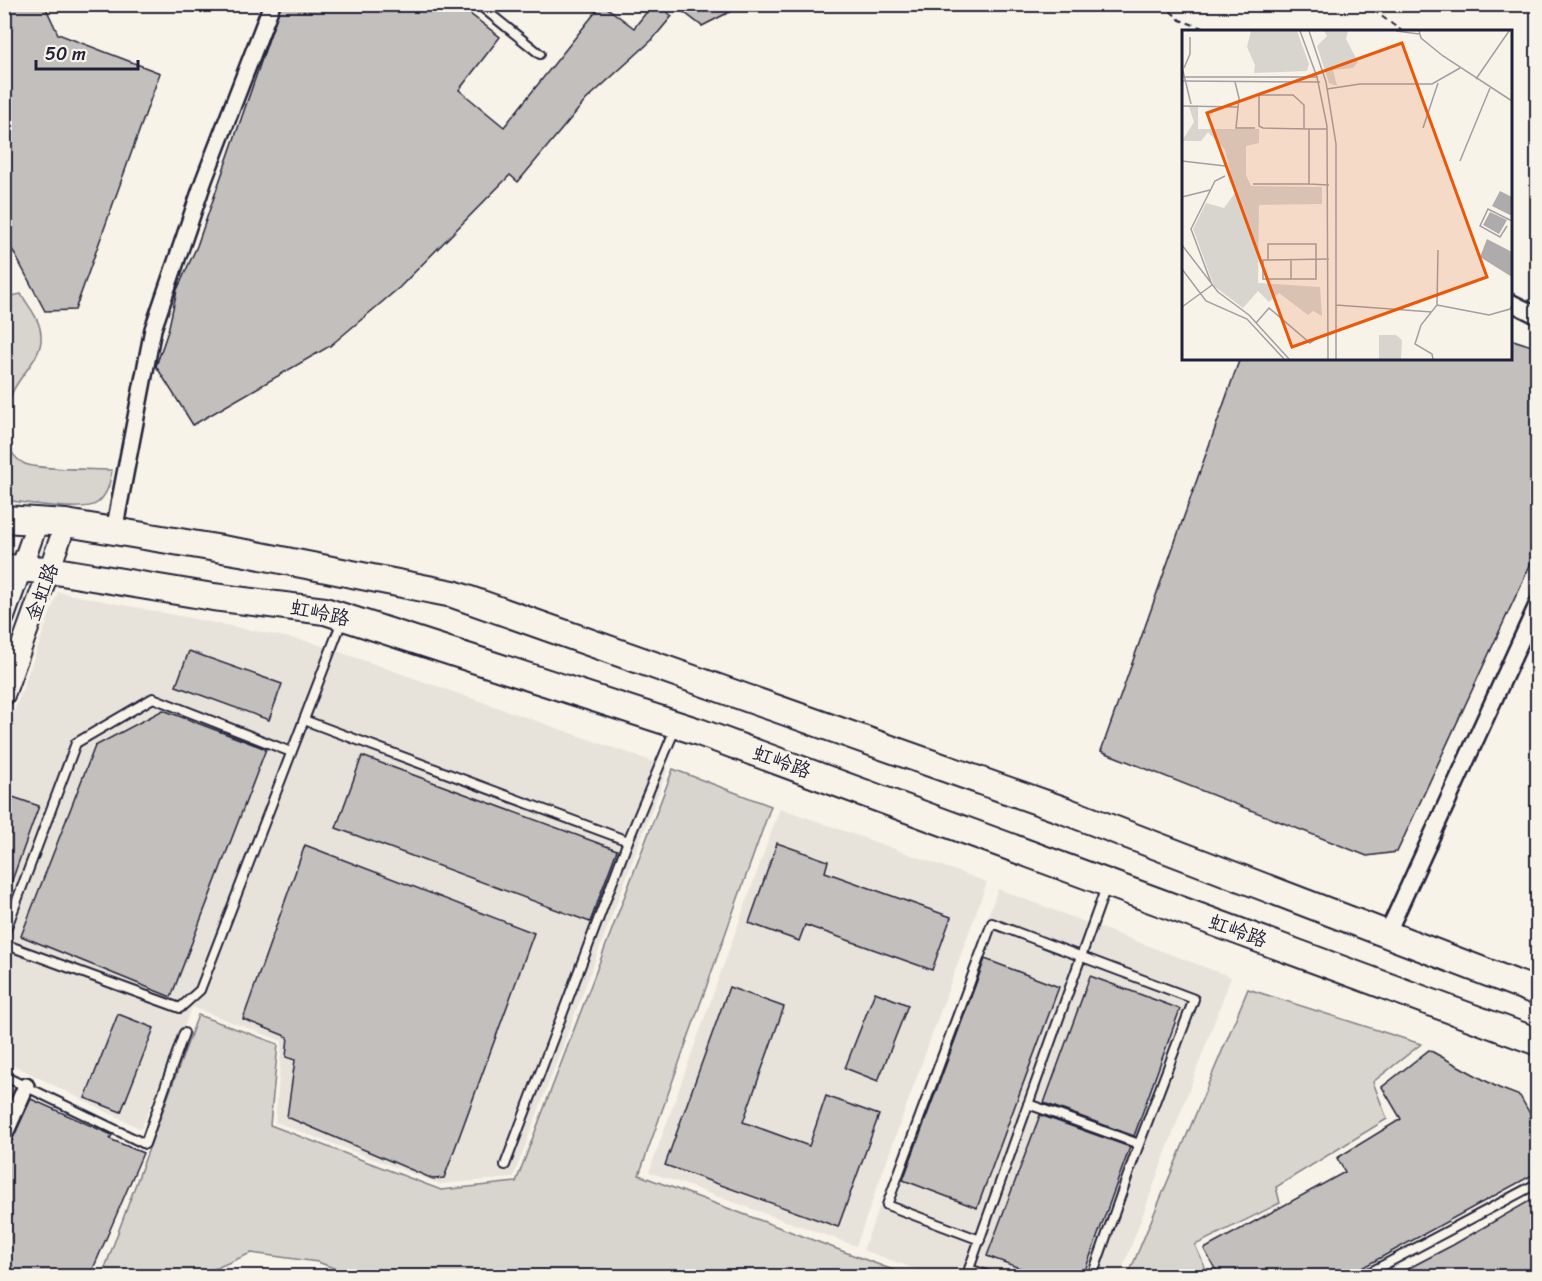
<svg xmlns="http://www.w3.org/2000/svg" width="1542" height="1281" font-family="Sriracha,'LXGW WenKai TC',sans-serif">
  <rect width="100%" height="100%" fill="#f7f3e8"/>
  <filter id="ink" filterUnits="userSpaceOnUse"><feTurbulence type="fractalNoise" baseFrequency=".0167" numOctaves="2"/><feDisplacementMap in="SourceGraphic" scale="12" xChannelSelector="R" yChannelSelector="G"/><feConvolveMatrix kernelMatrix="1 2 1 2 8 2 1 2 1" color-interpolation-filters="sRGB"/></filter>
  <g filter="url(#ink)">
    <g fill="#e7e3db">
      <path d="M58,592L311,642L668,767L513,1178L440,1184L275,1122L282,1041L192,1007L141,1129L5,1061L4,739Z"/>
      <path d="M780,808L987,882L856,1246L649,1172Z"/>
      <path d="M998,889L1231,977L1120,1276H934L863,1250Z"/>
    </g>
    <g fill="#d8d5cf" stroke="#7d7c85" stroke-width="1.5">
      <path d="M21,294C29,307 40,319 41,335C43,357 22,372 13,391C2,413 0,452 25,464C38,470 94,469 112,470C110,482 108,495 97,503C85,513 22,502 5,500V297Z"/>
      <path d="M673,769L771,806L639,1175L909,1276H354L318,1262L251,1253L198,1276H102L198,1015L278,1044L270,1125L441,1190L516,1182Z"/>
      <path d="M1248,989L1421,1044L1373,1082L1387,1119L1276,1187L1280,1203L1195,1245L1209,1276H1128Z"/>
    </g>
    <g fill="#c2bfbd" stroke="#22223b" stroke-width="1.5">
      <path d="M4,4H44L58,34L160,73L75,310L45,311L4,234Z"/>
      <path d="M281,4H457L500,37L459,90L504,127L602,4L634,28L653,4H657L672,16L652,40L586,100L518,182L510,175L400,287L330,346L193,425L156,366L168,331L177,290L197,246Z"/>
      <path d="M673,4H745L702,26Z"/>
      <path d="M1510,339L1538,348V548L1397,852L1367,856L1101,751L1240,358H1510Z"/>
      <path d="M189,651L282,684L269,720L176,686Z"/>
      <path d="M163,710L266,749L171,997L21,936L95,746Z"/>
      <path d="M362,756L617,850L590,922L336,828Z"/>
      <path d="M10,796L39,806L6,897L4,811Z"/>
      <path d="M777,843L828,861L825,872L951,917L932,970L805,925L799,941L749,923Z"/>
      <path d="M305,845L534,933L444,1178L433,1179L287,1117L295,1060L286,1057L288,1037L243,1019Z"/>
      <path d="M985,959L1059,987L977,1208L903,1180Z"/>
      <path d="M1090,976L1180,1009L1134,1136L1044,1103Z"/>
      <path d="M729,987L784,1007L743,1122L809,1146L826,1096L879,1115L838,1227L665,1165Z"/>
      <path d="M875,992L908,1005L878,1081L845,1068Z"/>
      <path d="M118,1014L154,1028L121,1112L85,1098Z"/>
      <path d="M1429,1050L1499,1088L1520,1096L1538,1128V1172L1347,1276H1219L1204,1249L1345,1172L1337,1158L1401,1119L1382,1087Z"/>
      <path d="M31,1099L112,1135L110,1139L143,1153L90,1276H4V1157Z"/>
      <path d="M1040,1115L1130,1147L1083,1276H1041L987,1256Z"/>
      <path d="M1538,1196V1276H1394L1453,1245Z"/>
    </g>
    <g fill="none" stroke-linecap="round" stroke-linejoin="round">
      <g stroke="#22223b" stroke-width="12">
        <g id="service">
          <path d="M478,4L540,54"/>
          <path d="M304,720L628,841L505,1165"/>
          <path d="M628,841L675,729"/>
          <path d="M4,935L76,743L153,698L291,752"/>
          <path d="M4,944L180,1008L200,990L342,621"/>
          <path d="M4,1076L145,1144L184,1033"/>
          <path d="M1028,1104L1139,1144L1092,1276"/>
          <path d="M980,1240L887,1205L992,923L1194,999L1139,1144"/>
          <path d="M989,1276L969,1269L1106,887"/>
          <path d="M1363,1276L1538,1183"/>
        </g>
      </g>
      <g stroke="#22223b" stroke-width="20">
        <g id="minor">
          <path d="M1510,302L1538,316"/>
          <path d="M114,531L153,329L204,180L272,4"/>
          <path d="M1387,934L1538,603"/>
          <path d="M4,1136L26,1086"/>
        </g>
      </g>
      <g stroke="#22223b" stroke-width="24">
        <g id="tertiary">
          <path d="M4,617L38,521"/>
          <path d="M4,695L66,523"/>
        </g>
      </g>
      <g stroke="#22223b" stroke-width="30">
        <g id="primary">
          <path d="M4,519L66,523L246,553L453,594L1063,810L1538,992"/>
          <path d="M4,568L50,570L213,597L325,611L699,732L1538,1042"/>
        </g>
      </g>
      <g stroke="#22223b" stroke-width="2" stroke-dasharray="6 4.5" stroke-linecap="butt">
        <path d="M1163,4L1180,20L1214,32"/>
        <path d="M1365,4L1403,32"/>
      </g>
      <use href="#service" stroke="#f7f3e8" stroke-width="8"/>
      <use href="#minor" stroke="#f7f3e8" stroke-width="15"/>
      <use href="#tertiary" stroke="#f7f3e8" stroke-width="20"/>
      <use href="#primary" stroke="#f7f3e8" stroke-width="26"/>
    </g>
  </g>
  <g text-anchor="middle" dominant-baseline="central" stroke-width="5" stroke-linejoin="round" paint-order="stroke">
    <g font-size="20" fill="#22223b" stroke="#f7f3e8">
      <text transform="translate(42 592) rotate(-70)">金虹路</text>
      <text transform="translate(320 613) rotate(12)">虹岭路</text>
      <text transform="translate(782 762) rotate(20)">虹岭路</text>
      <text transform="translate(1238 931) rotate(20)">虹岭路</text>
    </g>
  </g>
  <g transform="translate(1182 30)">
    <rect width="330" height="330" fill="#f7f3e8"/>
    <path d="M69,1H115L127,34L125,41L72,43L73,35L65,17ZM142,1H166L164,9L176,32L171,38L151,40L155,56L147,53L135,16L145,6ZM16,76V99H77V113L64,116V145L69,156L140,157V174L77,175L76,253L138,257L140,286L131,281L126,285L97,263L87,272L76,261L61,278L32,256L11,199L24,173L42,178L53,163L43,120L26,102L19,111H0L12,92L7,77ZM197,305H214L220,310L219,329H197Z" fill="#d8d5cf"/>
    <path d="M318,161L330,167V186L310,176ZM308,182L325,190L317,204L301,195ZM305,209L330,222V247L298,227Z" fill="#aeabad"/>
    <path fill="none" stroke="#a29fa3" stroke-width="1.5" d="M118,1L135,47L145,96L146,329M127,1L144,52L154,114V329M214,1L237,4M237,1L239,8L261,26L330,71M0,37L9,74M2,38L8,24V7M0,47H135M294,49L327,1M0,51L138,52M53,52L57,68L54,98H73M145,59L178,54H250L278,38M0,76L56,77M122,98V75L111,65H77V96L81,98L127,99H145M241,98L256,53M0,131L43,136M278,131L308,58M71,154H127V99M127,154L147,155M0,167L28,160M325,196L318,207L298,196L306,179L330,191M0,215L36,262L67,285L107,329M86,230V214H134V249H109M109,230V249H81V230H86L147,229M0,239L24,271L65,289L102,329M154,275L250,282M255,275L307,285L328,279L330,275M0,277L30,255L9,199L33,151L43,146M74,293L87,278L128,313L135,308M251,329L250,324L233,314L239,295L255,275L256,220"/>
    <path fill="#e8590c" fill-opacity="0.15" stroke="#e8590c" stroke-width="3" d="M220,13L305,247L110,317L25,83Z"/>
    <rect width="330" height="330" fill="none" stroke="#22223b" stroke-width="3"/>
  </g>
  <rect width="1542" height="1281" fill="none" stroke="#f7f3e8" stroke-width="24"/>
  <rect x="12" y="12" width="1518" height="1257" fill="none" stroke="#22223b" stroke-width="2" filter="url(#ink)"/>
  <path d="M36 60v9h102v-9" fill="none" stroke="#22223b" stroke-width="3"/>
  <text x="45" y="60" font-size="18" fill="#22223b" stroke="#f7f3e8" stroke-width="4.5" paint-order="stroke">50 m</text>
</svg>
